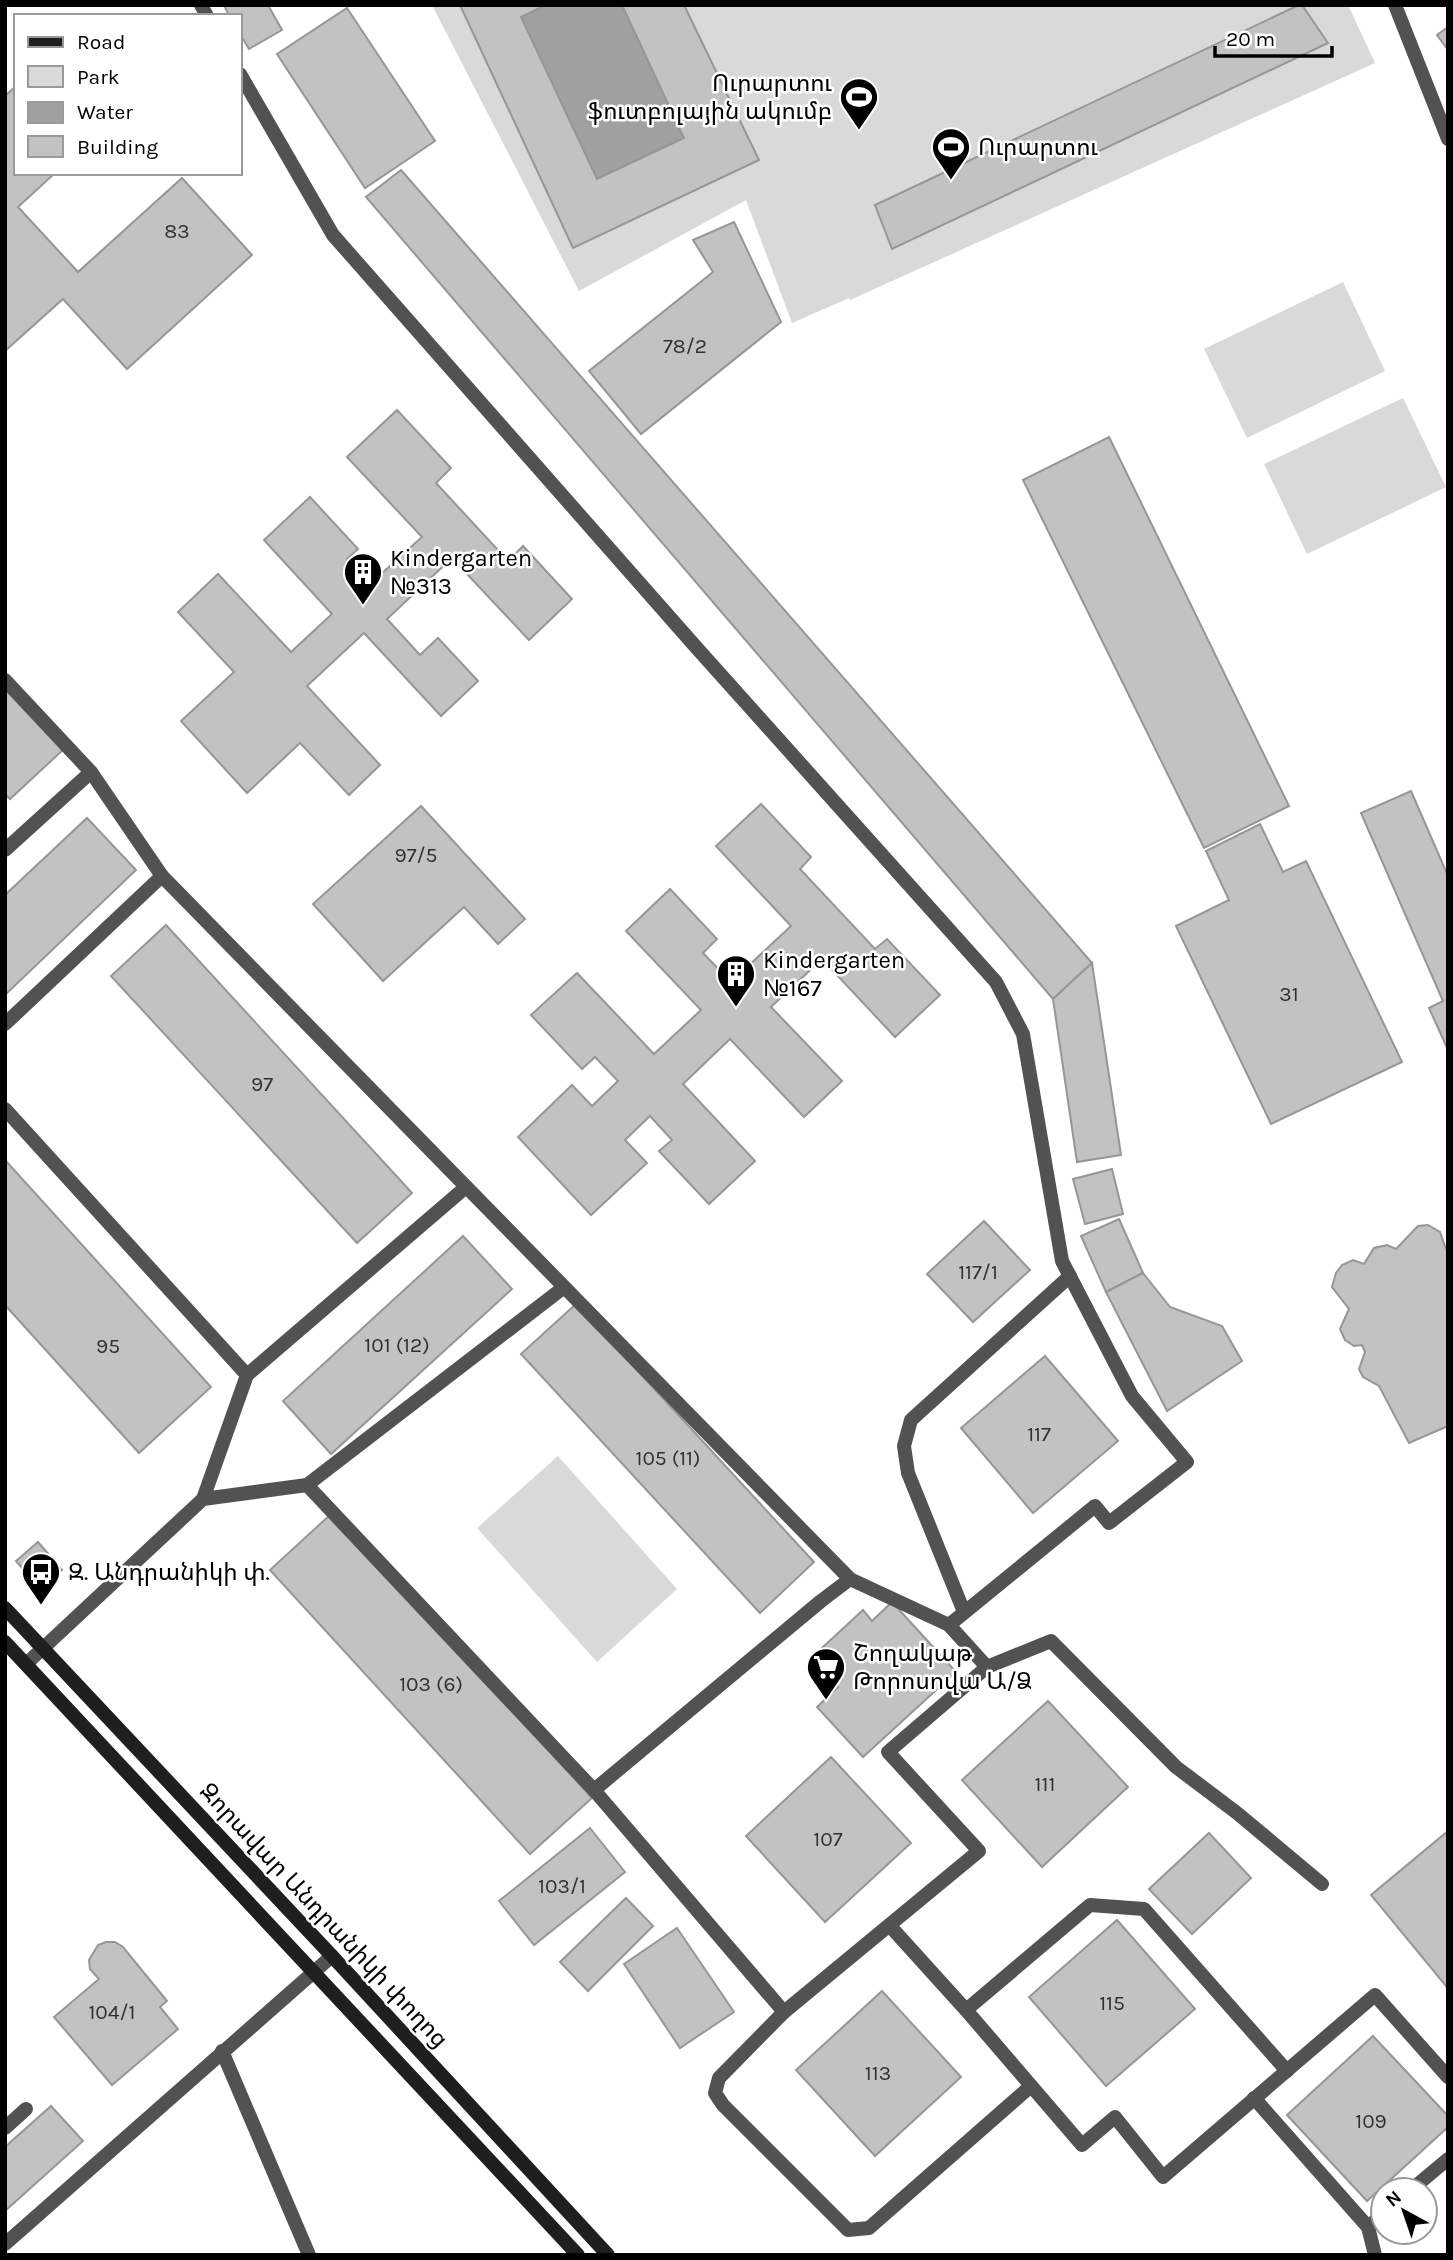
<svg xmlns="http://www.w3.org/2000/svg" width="1453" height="2260" font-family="Karla,'Noto Sans Armenian',sans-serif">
  <rect width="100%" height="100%" fill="#fff"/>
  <g fill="#d9d9d9">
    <path d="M432,5H1348L1375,63L850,300L849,298L792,323L746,200L579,291Z"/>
    <path d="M1343,282L1385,371L1247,438L1204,349Z"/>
    <path d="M1403,398L1446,487L1307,554L1264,464Z"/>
    <path d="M558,1456L677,1589L597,1662L477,1528Z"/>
  </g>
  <path fill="#a0a0a0" d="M546,5H622L684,138L597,179L521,17Z"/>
  <g fill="#c2c2c2" stroke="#969696" stroke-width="2">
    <path d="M224,5H268L282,30L249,49L240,34V16H229Z"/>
    <path d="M460,5H546L521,17L597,179L684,138L622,5H684L759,160L573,248Z"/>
    <path d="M1299,5H1302L1328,43L892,249L875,205Z"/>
    <path d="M347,8L435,141L365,188L277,54Z"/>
    <path d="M1448,27V50L1437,35Z"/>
    <path d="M16,86V173H55L18,207L78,272L182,178L252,255L127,369L63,299L5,351V96Z"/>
    <path d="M401,170L1092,963L1053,999L366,197Z"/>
    <path d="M734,222L781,322L641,434L589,371L713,272L693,240Z"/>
    <path d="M397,410L451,468L436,483L508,561L523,546L572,599L529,640L452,558L387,619L420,655L438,638L478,681L441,716L364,633L307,686L380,765L349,795L300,743L247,793L181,721L234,672L178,612L218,574L291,652L332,614L264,540L310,497L358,549L347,559L370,584L422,537L347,457Z"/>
    <path d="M1109,437L1289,806L1204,848L1023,480Z"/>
    <path d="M5,683L65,748L10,799L5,794Z"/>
    <path d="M1411,791L1448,876V1050L1429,1008L1443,1001L1361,813Z"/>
    <path d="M761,804L811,857L800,869L875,949L887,939L940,995L895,1037L822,959L771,1007L842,1081L804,1117L730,1039L683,1084L755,1161L709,1204L659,1151L672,1140L650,1116L625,1140L647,1163L591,1215L518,1137L572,1085L592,1106L618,1081L595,1057L582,1069L531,1015L577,973L654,1054L701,1010L626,931L670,889L717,939L703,953L731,982L791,926L716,846Z"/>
    <path d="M421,806L525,919L498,944L464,907L383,981L313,904Z"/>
    <path d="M87,818L136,870L5,995V895Z"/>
    <path d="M1260,824L1283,872L1306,861L1402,1062L1271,1124L1176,926L1229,900L1206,851Z"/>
    <path d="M166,925L412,1193L357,1243L111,976Z"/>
    <path d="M1092,963L1121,1155L1077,1162L1053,999Z"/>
    <path d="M5,1160L211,1387L139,1453L5,1305Z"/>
    <path d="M1112,1169L1123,1214L1085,1224L1073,1179Z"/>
    <path d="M1119,1219L1143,1273L1106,1292L1081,1236Z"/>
    <path d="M984,1221L1030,1270L973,1322L927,1274Z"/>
    <path d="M1428,1225L1440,1232L1448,1255V1426L1409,1443L1379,1386L1363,1377L1359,1369L1365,1352L1362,1345L1354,1346L1345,1340L1340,1329L1349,1309L1332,1287L1336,1273L1342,1265L1353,1260L1364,1264L1374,1248L1387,1245L1396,1249L1418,1226Z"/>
    <path d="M463,1236L512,1289L331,1454L283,1401Z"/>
    <path d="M1143,1273L1170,1307L1222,1326L1242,1361L1167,1411L1106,1292Z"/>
    <path d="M576,1304L814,1562L760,1613L521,1354Z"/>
    <path d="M1045,1356L1118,1441L1033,1513L961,1428Z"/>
    <path d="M331,1514L592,1798L530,1854L270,1570Z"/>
    <path d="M38,1542L62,1570L40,1589L16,1561Z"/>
    <path d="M892,1602L956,1672L863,1757L817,1707L838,1687L811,1658L863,1610L872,1621Z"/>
    <path d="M1048,1701L1128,1787L1042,1867L962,1780Z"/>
    <path d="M831,1757L911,1843L825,1922L746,1836Z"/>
    <path d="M590,1828L625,1872L534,1945L499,1901Z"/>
    <path d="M1448,1831V1984L1446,1986L1371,1895Z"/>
    <path d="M1209,1833L1251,1878L1192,1934L1149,1889Z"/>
    <path d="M626,1898L653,1926L588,1991L560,1962Z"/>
    <path d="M1117,1920L1195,2009L1106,2086L1029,1997Z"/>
    <path d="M677,1928L734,2012L680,2048L624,1964Z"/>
    <path d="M106,1942H115L123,1947L167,2001L160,2007L178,2029L112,2085L54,2017L99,1979L90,1969L89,1960L98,1945Z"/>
    <path d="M882,1991L961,2077L875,2156L796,2070Z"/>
    <path d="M1373,2036L1448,2116V2127L1367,2201L1287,2115Z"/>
    <path d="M51,2106L83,2141L5,2211V2147Z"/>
  </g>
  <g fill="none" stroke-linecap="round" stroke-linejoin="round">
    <g stroke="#525252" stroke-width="14">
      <path d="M201,5L207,16"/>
      <path d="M240,74L333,235L695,646L996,982L1023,1034L1062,1261L1132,1396L1187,1462L1109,1523L1095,1506L949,1625"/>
      <path d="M5,680L91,772L162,876L850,1579L949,1625L987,1667L1051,1641L1176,1767L1237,1813L1322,1884"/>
      <path d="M5,850L91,772"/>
      <path d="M5,1024L162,876"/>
      <path d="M5,1109L247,1375"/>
      <path d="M307,1485L563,1288"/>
      <path d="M203,1499L307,1485L594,1790L784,2012"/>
      <path d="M964,1612L908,1473L904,1446L911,1420L1070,1276"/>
      <path d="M26,1664L203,1499L247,1375L466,1187"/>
      <path d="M987,1667L888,1752L979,1851L784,2012L719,2078L715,2093L723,2105L848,2230L869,2228L1031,2086"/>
      <path d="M594,1790L821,1601L850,1579"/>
      <path d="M890,1926L966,2010L1082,2145L1115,2117L1163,2177L1375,1995L1448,2077"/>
      <path d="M966,2010L1090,1905L1144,1909L1287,2071"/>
      <path d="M222,2051L309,2255"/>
      <path d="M1254,2098L1368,2227"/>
      <path d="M5,2128L26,2109"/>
      <path d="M1411,2190L1448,2159"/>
      <path d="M5,2244L332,1956"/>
      <path d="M1375,2255L1368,2227L1383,2214"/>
    </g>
    <path stroke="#525252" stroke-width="14" d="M1395,5L1448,139"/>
    <g stroke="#1f1f1f" stroke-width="14">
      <path d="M5,1608L332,1956L608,2255"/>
      <path d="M5,1642L578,2255"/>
    </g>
  </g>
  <defs>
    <g id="stadium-pin" transform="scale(2.0125)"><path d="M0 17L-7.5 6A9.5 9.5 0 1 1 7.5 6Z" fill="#000" stroke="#fff"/><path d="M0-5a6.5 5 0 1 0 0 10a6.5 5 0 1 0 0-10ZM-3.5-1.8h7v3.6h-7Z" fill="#fff"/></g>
    <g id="building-pin" transform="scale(2.0125)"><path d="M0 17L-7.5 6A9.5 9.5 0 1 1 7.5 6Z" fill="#000" stroke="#fff"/><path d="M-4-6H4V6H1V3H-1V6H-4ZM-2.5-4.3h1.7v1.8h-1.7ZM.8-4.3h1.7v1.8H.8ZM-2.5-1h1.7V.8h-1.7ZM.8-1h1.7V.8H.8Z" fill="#fff"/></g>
    <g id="bus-pin" transform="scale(2.0125)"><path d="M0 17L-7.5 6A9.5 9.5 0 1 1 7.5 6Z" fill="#000" stroke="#fff"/><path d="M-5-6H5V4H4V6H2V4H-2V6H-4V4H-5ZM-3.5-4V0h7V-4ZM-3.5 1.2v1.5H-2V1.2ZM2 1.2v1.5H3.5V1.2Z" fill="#fff"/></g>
    <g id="supermarket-pin" transform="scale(2.0125)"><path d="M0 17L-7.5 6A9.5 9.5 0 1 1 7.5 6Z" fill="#000" stroke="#fff"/><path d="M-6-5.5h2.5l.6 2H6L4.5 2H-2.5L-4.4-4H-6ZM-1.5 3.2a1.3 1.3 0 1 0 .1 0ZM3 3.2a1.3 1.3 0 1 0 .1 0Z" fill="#fff"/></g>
  </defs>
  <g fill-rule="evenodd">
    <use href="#stadium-pin" x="859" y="97"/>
    <use href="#stadium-pin" x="951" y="147"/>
    <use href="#building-pin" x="363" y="572"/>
    <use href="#building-pin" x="736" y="974"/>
    <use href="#bus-pin" x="41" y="1572"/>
    <use href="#supermarket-pin" x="826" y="1667"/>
  </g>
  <g text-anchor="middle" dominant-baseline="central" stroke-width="5" stroke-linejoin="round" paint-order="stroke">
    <g font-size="21" fill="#303030">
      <text x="177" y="231">83</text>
      <text x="685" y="346">78/2</text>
      <text x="416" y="855">97/5</text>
      <text x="1289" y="994">31</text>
      <text x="262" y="1084">97</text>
      <text x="978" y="1272">117/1</text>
      <text x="397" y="1345">101 (12)</text>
      <text x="108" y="1346">95</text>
      <text x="1039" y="1434">117</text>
      <text x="668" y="1458">105 (11)</text>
      <text x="431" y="1684">103 (6)</text>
      <text x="1045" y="1784">111</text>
      <text x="828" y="1839">107</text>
      <text x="562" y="1886">103/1</text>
      <text x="1112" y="2003">115</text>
      <text x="112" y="2012">104/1</text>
      <text x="878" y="2073">113</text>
      <text x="1371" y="2121">109</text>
    </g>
    <g font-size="24" fill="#000" stroke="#fff" text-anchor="start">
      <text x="832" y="83" text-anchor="end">Ուրարտու<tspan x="832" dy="28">ֆուտբոլային ակումբ</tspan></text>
      <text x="978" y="147">Ուրարտու</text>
      <text x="390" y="558">Kindergarten<tspan x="390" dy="28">№313</tspan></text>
      <text x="763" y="960">Kindergarten<tspan x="763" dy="28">№167</tspan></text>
      <text x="68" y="1572">Զ. Անդրանիկի փ.</text>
      <text x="853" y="1653">Շողակաթ<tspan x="853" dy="28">Թորոսովա Ա/Ձ</tspan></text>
    </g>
    <g font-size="24" fill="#000" stroke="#fff">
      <text transform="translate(324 1915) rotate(47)">Զորավար Անդրանիկի փողոց</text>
    </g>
  </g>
  <rect width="1453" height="2260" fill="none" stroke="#000000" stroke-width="14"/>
  <rect x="14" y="14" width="228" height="161" fill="#ffffff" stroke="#999999" stroke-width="2"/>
  <rect x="28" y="37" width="35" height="10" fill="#1f1f1f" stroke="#999999" stroke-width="2"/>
  <text x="77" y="49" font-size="21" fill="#000000">Road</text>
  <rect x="28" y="66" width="35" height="21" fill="#d9d9d9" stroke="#999999" stroke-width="2"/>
  <text x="77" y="84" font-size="21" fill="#000000">Park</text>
  <rect x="28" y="102" width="35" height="21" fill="#a0a0a0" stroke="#999999" stroke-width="2"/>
  <text x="77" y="119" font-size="21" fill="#000000">Water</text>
  <rect x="28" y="136" width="35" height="21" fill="#c2c2c2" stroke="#999999" stroke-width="2"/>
  <text x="77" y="154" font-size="21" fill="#000000">Building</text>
  <g transform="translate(1404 2211) rotate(320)"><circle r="33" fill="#ffffff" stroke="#999999" stroke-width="2"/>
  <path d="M0-5L12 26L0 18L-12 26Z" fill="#000000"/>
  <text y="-10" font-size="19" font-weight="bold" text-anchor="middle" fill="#000000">N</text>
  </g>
  <path d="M1215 46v10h117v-10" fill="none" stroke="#000000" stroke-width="3.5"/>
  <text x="1226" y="46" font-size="21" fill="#000000" stroke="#ffffff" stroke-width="5" paint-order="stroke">20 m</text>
</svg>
